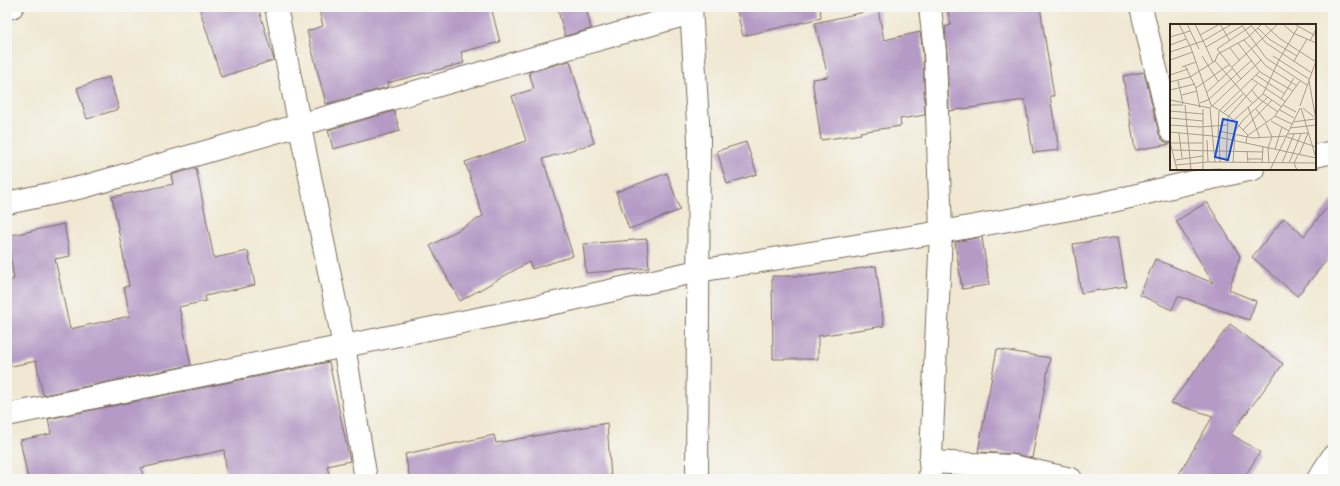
<svg xmlns="http://www.w3.org/2000/svg" width="1340" height="486" font-family="'Sorts Mill Goudy',serif">
  <rect width="100%" height="100%" fill="#f6f6f2"/>
  <filter id="ink" filterUnits="userSpaceOnUse"><feTurbulence type="fractalNoise" baseFrequency=".025" numOctaves="2"/><feDisplacementMap in="SourceGraphic" scale="8" xChannelSelector="R" yChannelSelector="G"/><feConvolveMatrix kernelMatrix="1 2 1 2 8 2 1 2 1" color-interpolation-filters="sRGB"/></filter>
  <filter id="wash" filterUnits="userSpaceOnUse"><feTurbulence type="fractalNoise" baseFrequency=".012" numOctaves="4" result="noise"/><feDisplacementMap in="SourceGraphic" scale="16" xChannelSelector="R" yChannelSelector="G"/><feGaussianBlur stdDeviation="0.9" result="paint"/><feColorMatrix in="noise" values="0 0 0 0 0 0 0 0 0 0 0 0 0 0 0 0 0 1.4 0 .05"/><feComposite in="paint" operator="in"/></filter>
  <g filter="url(#wash)">
    <rect width="100%" height="100%" fill="#f0e8d2"/>
    <g id="blocks">
      <g fill="#b49ac5">
        <path d="M199,7H258L274,60L221,77Z"/>
        <path d="M318,7H491L500,42L461,52L464,63L387,83L388,87L326,104L307,31L323,26Z"/>
        <path d="M557,7H586L591,29L565,36Z"/>
        <path d="M736,7H820L821,18L743,36Z"/>
        <path d="M947,7H1040L1054,96H1050L1059,150L1033,153L1025,100L949,111L947,52L945,27L951,25Z"/>
        <path d="M878,9L884,40L920,32L923,53L925,115L900,119L901,126L860,132L861,134L821,140L812,79L828,77L815,23Z"/>
        <path d="M570,61L594,143L543,159L573,256L532,269L529,262L460,301L430,246L483,216L465,162L526,141L512,96L534,89L529,72Z"/>
        <path d="M1144,72L1159,134L1162,140L1167,143H1171V144L1135,150L1123,76Z"/>
        <path d="M109,77L119,109L87,119L77,88Z"/>
        <path d="M394,111L400,131L333,149L328,130Z"/>
        <path d="M746,142L757,174L727,184L717,151Z"/>
        <path d="M196,168L214,258L248,251L255,285L205,296L206,301L179,307L191,365L43,395L36,361L7,367V281L14,279L7,236L64,224L70,256L55,259L70,329L130,316L124,287L129,286L112,197L173,184L171,175Z"/>
        <path d="M667,173L680,210L629,229L616,192Z"/>
        <path d="M1333,200V253L1297,296L1252,257L1284,218L1304,236Z"/>
        <path d="M1207,202L1240,256L1229,290L1256,301L1249,320L1178,296L1172,310L1140,295L1155,259L1213,283L1176,221Z"/>
        <path d="M982,237L989,285L962,289L955,242Z"/>
        <path d="M1118,237L1126,286L1081,293L1073,244Z"/>
        <path d="M647,239L649,268L586,273L583,244Z"/>
        <path d="M876,266L884,326L818,336V359H773L772,276H810Z"/>
        <path d="M1230,324L1283,364L1231,434L1260,452L1243,479H1176L1213,416L1171,403Z"/>
        <path d="M997,349L1050,358L1032,458L1013,454L978,452Z"/>
        <path d="M329,362L350,461L327,466L330,479H227L224,450L141,468L144,479H28L20,440L51,434L48,419Z"/>
        <path d="M607,423L611,479H410L405,454L494,435L496,443Z"/>
        <path d="M974,477L1010,478L1013,479H973Z"/>
      </g>
    </g>
  </g>
  <g filter="url(#ink)">
    <use href="#blocks" fill-opacity="0" stroke="#7a6c5d" stroke-width="1"/>
    <g fill="none" stroke-linecap="round" stroke-linejoin="round">
      <g stroke="#7a6c5d" stroke-width="24">
        <g id="minor">
          <path d="M276,7L344,346L366,479"/>
          <path d="M691,7L699,139L697,479"/>
          <path d="M1141,7L1171,131"/>
          <path d="M7,8L12,7"/>
          <path d="M1315,156L1333,152"/>
          <path d="M7,203L83,187L691,13"/>
          <path d="M7,415L560,302L698,271L941,232L1104,203L1184,184L1253,169"/>
          <path d="M930,462L1012,466L1071,479"/>
          <path d="M930,479L941,232L935,52L930,7"/>
          <path d="M1318,479L1333,456"/>
        </g>
      </g>
      <use href="#minor" stroke="#fff" stroke-width="22"/>
    </g>
  </g>
  <g transform="translate(1170 24)">
    <rect width="146" height="146" fill="#f0e8d2"/>
    <path fill="none" stroke="#a89c8a" stroke-width="1" d="M9,0L21,24L41,81L60,93L78,111M17,0L29,25M25,0L43,38M50,0L60,17M71,0L96,34L137,61M80,0L96,19L142,49M94,0L109,14L146,38M113,0L123,9L146,19M124,0L146,12M88,4L99,15L127,32M30,11L50,0M0,13L20,7M74,16L96,42L127,62M140,17L146,5M68,19L90,48L123,67M0,21L16,15M36,23L72,2M60,24L70,37M0,28L33,17L62,0M32,32L48,57M103,32L139,55M0,36L23,28M109,36L128,3M45,37L82,79M124,37L137,15M15,42L26,64L30,84M12,43L26,38M62,43L108,0M0,51L18,45M86,51L115,70M71,55L47,25L81,2M82,55L116,78M8,57L13,80M139,57L146,96M0,58L20,53L45,37L48,30L77,14L92,0M26,64L60,40M0,66L25,60M82,66L88,74L108,88M36,69L63,44M93,70L112,83M12,71L27,67M111,75L124,54M0,76L40,84L91,36M30,79L38,76L82,36M0,81H13M15,81L21,146M113,81L126,88M130,82L146,37M78,83L90,114M40,84L45,138M131,84L146,134M133,84L144,93M33,85V146M86,85L97,99M110,86L124,94M0,87L33,90M53,89L74,69M105,92L122,100M0,94L33,97M64,96L93,70L109,36M101,97L119,107M123,98L145,95M96,100L102,113L98,124L99,139M0,101L30,103L57,101M120,104L146,101M73,106L102,76M48,107L83,114L117,112M0,108L43,112L146,134M9,109L12,134M63,110L73,96L98,73M118,110L138,109M48,113L49,87L90,47M117,113L146,123M49,114L50,138M37,116L38,138M0,118L7,146M0,119H33M76,119L77,112L104,93L130,57M105,125L112,103M2,126L93,128M77,127L78,139M129,131L138,109M77,135H92M5,136L33,132M56,138L58,93L87,60M63,138L65,110M92,139L93,123M112,139L124,110M119,139L131,110M6,141L38,138L146,139M24,146L52,145M100,146L130,84M127,146L124,139L128,131"/>
    <path fill="#1d4ed8" fill-opacity="0.15" stroke="#1d4ed8" stroke-width="2" d="M53,95L67,98L58,136L45,133Z"/>
    <rect width="146" height="146" fill="none" stroke="#3b2a1e" stroke-width="2"/>
  </g>
  <rect width="1340" height="486" fill="none" stroke="#f6f6f2" stroke-width="24"/>
</svg>
